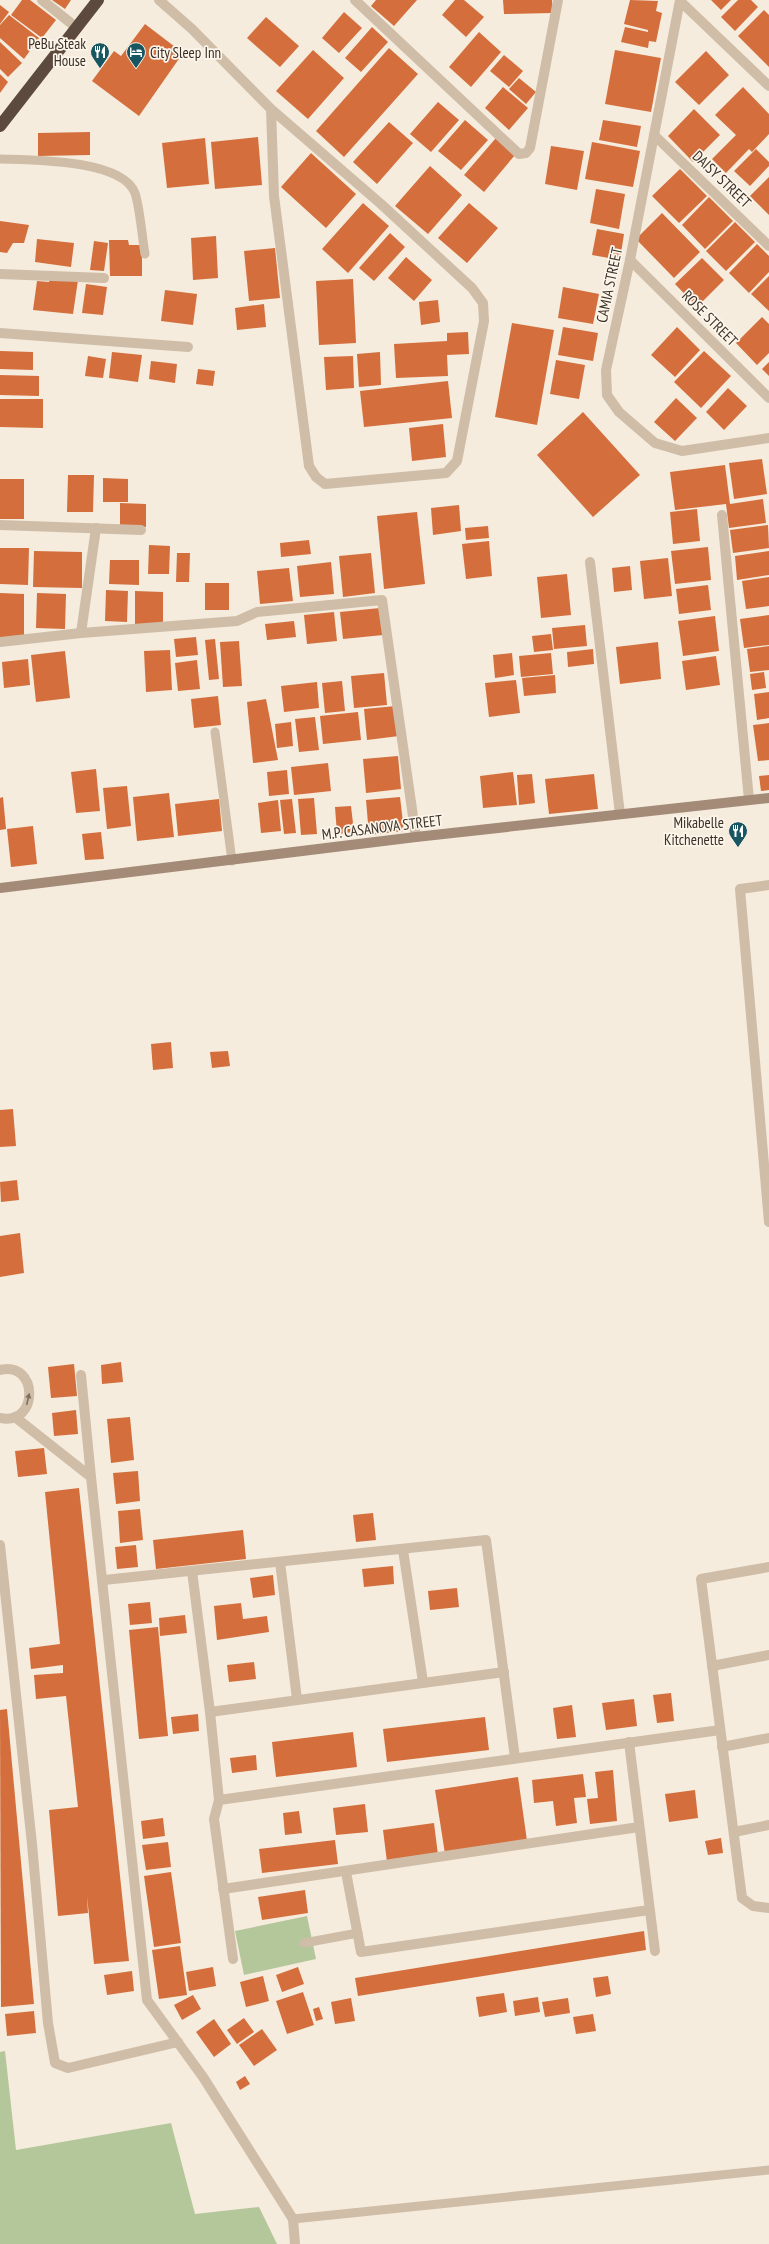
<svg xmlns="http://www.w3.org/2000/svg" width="769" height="2244" font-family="'PT Sans Narrow',sans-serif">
  <rect width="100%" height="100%" fill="#f5ecdd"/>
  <g fill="#b4c79b">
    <path d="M307,1916L316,1959L244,1975L235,1931Z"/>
    <path d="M5,2051L16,2150L171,2123L195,2214L259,2207L277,2244H0V2052Z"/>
  </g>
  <g fill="#d46e3c">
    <path d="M22,0H30L56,20L42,38L11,15Z"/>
    <path d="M52,0H71L65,9Z"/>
    <path d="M376,0H417L394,26L371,6Z"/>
    <path d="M455,0H464L484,17L466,37L442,15Z"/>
    <path d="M503,0H552V13L504,14Z"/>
    <path d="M630,0L658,1L656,11L662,13L656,42L649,41L648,48L621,42L625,27L648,32V30L624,24Z"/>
    <path d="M711,0H731L721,10Z"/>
    <path d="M738,0H751L758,7L735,31L721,17Z"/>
    <path d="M0,5L9,12L0,24Z"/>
    <path d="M764,10L769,15V67L738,36Z"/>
    <path d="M344,12L362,28L339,53L322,38Z"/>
    <path d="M9,15L39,38L24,59L0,38V25Z"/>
    <path d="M266,17L299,46L280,67L247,38Z"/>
    <path d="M145,24L183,53L139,116L92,81L114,51L121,56Z"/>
    <path d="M372,27L388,42L361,72L345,58Z"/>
    <path d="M479,32L501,52L471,87L449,67Z"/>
    <path d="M0,42L22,63L8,77L0,69Z"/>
    <path d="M389,48L418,74L344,157L316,131Z"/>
    <path d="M313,50L344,78L308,119L276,91Z"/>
    <path d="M615,50L661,58L651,112L605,104Z"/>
    <path d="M706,51L729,75L699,105L675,82Z"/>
    <path d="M504,55L523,71L509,87L490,71Z"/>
    <path d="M0,74L8,82L0,93Z"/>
    <path d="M519,78L536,92L526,104L509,89Z"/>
    <path d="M503,87L528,108L509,130L485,108Z"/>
    <path d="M743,87L769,114V134L752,152L749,149L726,173L712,159L736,135L715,115Z"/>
    <path d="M438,102L459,120L431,152L410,134Z"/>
    <path d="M694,109L720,135L693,162L668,136Z"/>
    <path d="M465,120L488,140L461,170L438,151Z"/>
    <path d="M603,120L641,126L637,147L599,140Z"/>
    <path d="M389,122L413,143L377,184L353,162Z"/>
    <path d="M90,132V155L38,156V133Z"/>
    <path d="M258,137L262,185L215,189L211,142Z"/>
    <path d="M205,138L209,184L167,188L162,143Z"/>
    <path d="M496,138L515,155L484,192L464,175Z"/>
    <path d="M592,142L640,151L633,187L585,179Z"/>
    <path d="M551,146L584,151L577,190L545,184Z"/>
    <path d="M756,149L769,162V166L750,186L734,171Z"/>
    <path d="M311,153L356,194L326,228L281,187Z"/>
    <path d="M430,166L462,195L428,234L395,206Z"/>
    <path d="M680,169L707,196L679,223L652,196Z"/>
    <path d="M769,177V215L750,196Z"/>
    <path d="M596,189L625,194L619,229L590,223Z"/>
    <path d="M709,197L733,221L705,249L682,225Z"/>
    <path d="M363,203L389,226L348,273L322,249Z"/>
    <path d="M469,203L498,228L467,263L438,238Z"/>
    <path d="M662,213L700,252L674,278L636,239Z"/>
    <path d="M0,221L29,225L24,243H13L7,253L0,252Z"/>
    <path d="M735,222L755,242L726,271L706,251Z"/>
    <path d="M597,229L624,234L620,260L592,255Z"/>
    <path d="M390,233L405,247L374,281L359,268Z"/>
    <path d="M216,236L218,278L193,280L191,238Z"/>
    <path d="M37,239L74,243L71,267L35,262Z"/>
    <path d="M109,240H128L129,245H142V276H110Z"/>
    <path d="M94,241L108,243L104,271L90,270Z"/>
    <path d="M757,244L769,256V272L749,293L729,273Z"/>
    <path d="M275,248L280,298L249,301L244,251Z"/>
    <path d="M406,257L432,280L414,301L388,278Z"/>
    <path d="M702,258L724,280L697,307L675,284Z"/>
    <path d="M769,276V311L751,294Z"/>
    <path d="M50,278L78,280L73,314L33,310L37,281L49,282Z"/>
    <path d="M353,279L356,343L319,345L316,281Z"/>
    <path d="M86,284L107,287L103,315L82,313Z"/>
    <path d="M563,287L599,294L593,324L558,318Z"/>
    <path d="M165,290L197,294L193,325L161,321Z"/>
    <path d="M438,300L440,322L421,325L419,302Z"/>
    <path d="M264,304L266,327L237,330L235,308Z"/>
    <path d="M762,317L769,324V353L757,365L736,343Z"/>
    <path d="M512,323L554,330L537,425L495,417Z"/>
    <path d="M563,327L598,333L593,361L558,355Z"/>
    <path d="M677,327L700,350L675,377L651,355Z"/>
    <path d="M468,332L469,354L447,355L448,376L396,378L394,344L447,341V333Z"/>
    <path d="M0,351L33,352V370L0,369Z"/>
    <path d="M704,351L731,376L701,408L674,382Z"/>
    <path d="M112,352L142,355L138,382L109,378Z"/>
    <path d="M380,352L381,385L359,387L357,354Z"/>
    <path d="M88,356L106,359L103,378L85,376Z"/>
    <path d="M353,356L354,388L326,390L324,357Z"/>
    <path d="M556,360L585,365L579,399L550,394Z"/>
    <path d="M151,361L177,364L175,383L149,379Z"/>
    <path d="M769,362V376L762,369Z"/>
    <path d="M198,369L215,371L213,386L196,384Z"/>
    <path d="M0,375L39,376V396L0,395Z"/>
    <path d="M448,381L452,418L364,427L360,391Z"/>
    <path d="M728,388L747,406L724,430L706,412Z"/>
    <path d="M676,398L697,418L675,441L654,422Z"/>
    <path d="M0,399H43V428L0,427Z"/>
    <path d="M583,412L640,475L593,517L537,455Z"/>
    <path d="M443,424L446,457L412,461L409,428Z"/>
    <path d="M762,459L767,494L734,499L729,463Z"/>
    <path d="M725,465L730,504L763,499L766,523L729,528L726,504L675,510L670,472Z"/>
    <path d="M68,475H94L93,512H67Z"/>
    <path d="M103,478L128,479V502H103Z"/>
    <rect x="0" y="479" width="24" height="40"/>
    <path d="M120,503L146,504V527H120Z"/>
    <path d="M459,505L461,531L433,535L431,508Z"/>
    <path d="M697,509L700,541L673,544L670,512Z"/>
    <path d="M417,512L425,584L384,589L377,516Z"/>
    <path d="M768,525L769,548L733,553L730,530Z"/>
    <path d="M488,526L489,538L466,540L465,528Z"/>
    <path d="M309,540L311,554L281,557L280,543Z"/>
    <path d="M489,541L492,576L466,579L462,544Z"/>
    <path d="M149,545L170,546L169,574H148Z"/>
    <path d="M708,547L711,580L675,584L671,551Z"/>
    <path d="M0,548H29L28,585L0,584Z"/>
    <path d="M34,551L82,552V588L33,587Z"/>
    <path d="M769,551V575L737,580L735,556Z"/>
    <path d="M177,553H190L189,582H176Z"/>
    <path d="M371,553L375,593L343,597L339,556Z"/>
    <path d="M668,558L672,596L644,599L640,561Z"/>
    <path d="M110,560H139V585L109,584Z"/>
    <path d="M331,562L334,594L300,597L297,566Z"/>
    <path d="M630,566L632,590L614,592L612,568Z"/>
    <path d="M289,568L293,601L260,604L257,571Z"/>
    <path d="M567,574L571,615L541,618L537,577Z"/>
    <path d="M769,577V606L746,609L742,581Z"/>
    <rect x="205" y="583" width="24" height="27"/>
    <path d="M708,585L711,610L679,614L676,589Z"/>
    <path d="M106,590L128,591L127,622L105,621Z"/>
    <path d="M135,591L163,592V626H135Z"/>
    <path d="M0,593L24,594V638H0Z"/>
    <path d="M37,593L66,594L65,629L36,628Z"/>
    <path d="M380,608L383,635L343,639L340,612Z"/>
    <path d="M334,612L337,641L307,644L304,615Z"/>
    <path d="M769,615V645L744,648L740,619Z"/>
    <path d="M715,616L719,651L683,656L678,621Z"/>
    <path d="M294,621L296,637L267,640L265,624Z"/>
    <path d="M585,625L587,646L554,649L552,628Z"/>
    <path d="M551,634L553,650L534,652L532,636Z"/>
    <path d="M196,637L198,655L176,657L174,639Z"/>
    <path d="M215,639L219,679L209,680L205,640Z"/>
    <path d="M239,641L242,686L223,687L220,642Z"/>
    <path d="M658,642L661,679L620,684L616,647Z"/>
    <path d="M769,646V670L750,672L747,649Z"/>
    <path d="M593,649L594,664L568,667L567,652Z"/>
    <path d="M170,650L172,690L146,692L144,651Z"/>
    <path d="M65,651L70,698L36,702L31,655Z"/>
    <path d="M512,653L514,675L495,678L493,655Z"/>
    <path d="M551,653L553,674L521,677L519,656Z"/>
    <path d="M716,656L720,685L686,690L682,661Z"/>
    <path d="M28,659L30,685L4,688L2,662Z"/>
    <path d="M197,660L200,689L178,691L175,663Z"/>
    <path d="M764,672L766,688L752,690L750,674Z"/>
    <path d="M384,673L387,705L354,708L351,676Z"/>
    <path d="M555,675L556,693L524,696L522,678Z"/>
    <path d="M516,680L520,713L489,717L485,683Z"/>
    <path d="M342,681L345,711L325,713L322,683Z"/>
    <path d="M317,682L319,708L284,712L281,686Z"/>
    <path d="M769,692V718L757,720L754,694Z"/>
    <path d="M218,696L221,725L194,728L191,699Z"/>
    <path d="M266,699L278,760L253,763L247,702Z"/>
    <path d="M396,706L399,736L367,740L364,709Z"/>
    <path d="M358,712L361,740L323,744L320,716Z"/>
    <path d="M315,717L319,750L299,752L295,719Z"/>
    <path d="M291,722L293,746L277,748L275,724Z"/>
    <path d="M769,723V760L758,761L753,725Z"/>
    <path d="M398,756L401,789L366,793L363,759Z"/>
    <path d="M328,763L331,791L294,795L291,767Z"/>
    <path d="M96,769L100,811L76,813L71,772Z"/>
    <path d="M287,770L289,794L269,796L267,772Z"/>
    <path d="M513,772L517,805L483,808L480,776Z"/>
    <path d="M532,774L535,803L519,805L517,775Z"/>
    <path d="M594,774L598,809L549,814L545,779Z"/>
    <path d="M769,775V790L761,791L759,776Z"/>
    <path d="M127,786L131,826L107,829L103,788Z"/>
    <path d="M169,793L174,837L137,841L133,797Z"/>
    <path d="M3,797L6,829L0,830V798Z"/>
    <path d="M400,797L404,831L369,835L366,800Z"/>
    <path d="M314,798L317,834L301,835L298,799Z"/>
    <path d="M219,799L222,831L178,836L175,804Z"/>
    <path d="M292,799L296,833L284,834L280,800Z"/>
    <path d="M278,800L281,831L261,833L258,803Z"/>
    <path d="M351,806L354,832L337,834L335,807Z"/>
    <path d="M33,826L37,864L11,867L7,829Z"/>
    <path d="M101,832L104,859L85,860L82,834Z"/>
    <path d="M171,1042L173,1068L153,1070L151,1044Z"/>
    <path d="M228,1051L230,1066L212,1068L210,1052Z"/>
    <path d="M13,1109L16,1146L0,1147V1110Z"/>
    <path d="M17,1180L19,1200L1,1202L0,1182Z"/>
    <path d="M20,1233L24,1273L0,1277V1236Z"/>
    <path d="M121,1362L123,1382L102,1384L101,1365Z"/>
    <path d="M74,1364L77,1396L51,1398L48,1367Z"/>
    <path d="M76,1410L78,1434L54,1436L52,1413Z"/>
    <path d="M130,1417L134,1460L111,1463L107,1419Z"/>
    <path d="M44,1448L47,1474L18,1477L15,1451Z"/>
    <path d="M138,1471L140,1501L116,1504L113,1473Z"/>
    <path d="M79,1488L129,1961L94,1964L87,1896L88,1913L58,1916L49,1810L78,1807L66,1696L36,1699L34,1675L63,1673V1665L31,1669L29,1648L60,1644L45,1492Z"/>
    <path d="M140,1509L143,1540L120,1543L118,1511Z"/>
    <path d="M373,1513L376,1540L356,1542L353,1515Z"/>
    <path d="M243,1530L246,1559L156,1569L153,1540Z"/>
    <path d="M136,1545L138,1567L117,1569L115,1547Z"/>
    <path d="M393,1566L394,1584L364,1587L362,1569Z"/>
    <path d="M273,1575L275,1595L253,1598L250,1578Z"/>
    <path d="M457,1588L459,1607L430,1610L428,1591Z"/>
    <path d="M150,1602L152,1623L130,1625L128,1604Z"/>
    <path d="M241,1603L243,1619L267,1616L269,1632L217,1640L214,1606Z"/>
    <path d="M185,1615L187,1633L160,1636L159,1618Z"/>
    <path d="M158,1627L168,1736L139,1739L129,1630Z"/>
    <path d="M254,1662L256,1679L229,1682L227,1665Z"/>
    <path d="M671,1693L674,1721L657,1723L653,1695Z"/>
    <path d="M634,1699L637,1726L606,1730L602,1703Z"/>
    <path d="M572,1705L576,1737L557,1739L553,1708Z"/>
    <path d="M7,1709L34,2004L1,2007L0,1710Z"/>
    <path d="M198,1714L199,1731L173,1734L171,1717Z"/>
    <path d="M485,1717L489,1750L387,1762L383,1729Z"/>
    <path d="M353,1732L357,1767L276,1777L272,1742Z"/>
    <path d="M256,1755L257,1770L232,1773L230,1758Z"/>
    <path d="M613,1770L617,1821L590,1824L587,1799L598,1798L595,1772Z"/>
    <path d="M583,1774L586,1797L574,1798L577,1823L556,1826L553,1801L534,1803L532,1780Z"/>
    <path d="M518,1777L527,1841L445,1854L435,1790Z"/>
    <path d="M695,1790L698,1818L669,1822L665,1794Z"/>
    <path d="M365,1804L368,1832L336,1835L333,1808Z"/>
    <path d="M299,1811L302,1833L285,1835L283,1813Z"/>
    <path d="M163,1818L165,1836L143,1839L141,1821Z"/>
    <path d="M434,1823L438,1855L387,1862L383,1830Z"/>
    <path d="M721,1838L723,1853L708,1855L705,1841Z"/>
    <path d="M335,1840L338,1864L262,1873L259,1849Z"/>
    <path d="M168,1842L171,1867L146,1870L142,1845Z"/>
    <path d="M171,1872L181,1943L154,1947L144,1876Z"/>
    <path d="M305,1890L308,1913L262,1920L258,1897Z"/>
    <path d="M644,1931L646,1950L358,1996L355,1978Z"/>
    <path d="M180,1946L187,1995L159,1999L152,1950Z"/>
    <path d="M213,1967L216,1986L189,1991L186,1972Z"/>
    <path d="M298,1967L304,1984L282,1992L276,1975Z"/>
    <path d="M132,1971L134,1991L107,1995L104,1975Z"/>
    <path d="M263,1976L269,2001L246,2007L240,1982Z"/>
    <path d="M608,1976L611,1994L596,1997L593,1978Z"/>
    <path d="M303,1992L314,2025L287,2034L276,2001Z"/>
    <path d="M504,1993L507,2012L479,2017L476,1997Z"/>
    <path d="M193,1995L201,2009L182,2020L174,2005Z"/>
    <path d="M538,1997L540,2012L515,2016L513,2001Z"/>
    <path d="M351,1998L355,2021L335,2024L331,2002Z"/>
    <path d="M568,1998L570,2013L545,2017L542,2002Z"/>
    <path d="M319,2007L323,2019L316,2021L313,2009Z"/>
    <path d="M34,2011L36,2033L7,2036L5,2014Z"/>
    <path d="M593,2014L596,2031L576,2034L573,2017Z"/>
    <path d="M244,2018L254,2032L237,2044L227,2030Z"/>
    <path d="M214,2019L231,2044L214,2057L196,2032Z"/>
    <path d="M262,2029L277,2050L254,2066L239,2045Z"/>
    <path d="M245,2076L250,2084L240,2090L236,2082Z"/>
  </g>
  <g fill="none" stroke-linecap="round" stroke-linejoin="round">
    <g stroke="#cfbda7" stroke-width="9">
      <path d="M0,159C31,160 122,159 135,193C140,208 142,237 145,254"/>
      <path d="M215,732L232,861"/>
      <path d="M304,1943L358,1933"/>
      <path d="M293,2219L769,2170"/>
    </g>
    <g stroke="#cfbda7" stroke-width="10">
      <path d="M42,0L77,28"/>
      <path d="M159,0L192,29L271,109L381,204L472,288L483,303L484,321L457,461L446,473L325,484L316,477L309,466L274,196L271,109"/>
      <path d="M355,0L519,154L526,153L530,148L558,0"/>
      <path d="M680,0L630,260L606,370L607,395L619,412L655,443L682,451L769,438"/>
      <path d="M680,1L769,86"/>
      <path d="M654,135L769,246"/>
      <path d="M630,260L769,398"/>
      <path d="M0,274L104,278"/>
      <path d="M0,333L188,347"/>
      <path d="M722,515L749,800"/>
      <path d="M0,525L141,530"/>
      <path d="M590,562L620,814"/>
      <path d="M81,633L96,528"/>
      <path d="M0,642L81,633L237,621L257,612L382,600L416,837"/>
      <path d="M769,885L740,889L769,1222"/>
      <path d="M0,1370C38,1360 40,1426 0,1418"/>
      <path d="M81,1375L91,1477"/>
      <path d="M15,1417L91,1477L147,2000L203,2077L293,2219L295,2244"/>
      <path d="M0,1545L32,1844L48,2023L55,2063L68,2068L178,2042"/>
      <path d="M403,1550L423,1682"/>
      <path d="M280,1562L297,1699"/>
      <path d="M769,1567L701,1579L742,1898L753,1906L769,1908"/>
      <path d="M192,1571L210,1712L219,1800L214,1819L233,1959"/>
      <path d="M104,1580L486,1540L515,1758"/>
      <path d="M712,1666L769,1655"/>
      <path d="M210,1712L504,1672"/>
      <path d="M629,1742L655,1951"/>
      <path d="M722,1747L769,1738"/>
      <path d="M219,1800L720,1730"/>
      <path d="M734,1832L769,1825"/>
      <path d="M346,1872L361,1952L649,1910"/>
      <path d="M223,1889L639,1827"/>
    </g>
    <path stroke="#a38b78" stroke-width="10" d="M0,888L416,837L769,798"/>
    <path stroke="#5d4a3e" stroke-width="12" d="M0,126L98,0"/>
  </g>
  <defs><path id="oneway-solid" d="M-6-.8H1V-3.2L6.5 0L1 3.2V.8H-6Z"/></defs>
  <use fill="#7e6f61" href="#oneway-solid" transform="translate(28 1399) rotate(-77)"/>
  <defs>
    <g id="restaurant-pin" transform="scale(1)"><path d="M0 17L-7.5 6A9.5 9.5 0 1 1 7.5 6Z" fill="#185762" stroke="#fcf5ea"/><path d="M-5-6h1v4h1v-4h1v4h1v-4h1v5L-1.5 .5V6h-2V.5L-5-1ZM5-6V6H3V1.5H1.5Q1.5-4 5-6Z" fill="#fff"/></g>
    <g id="hotel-pin" transform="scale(1)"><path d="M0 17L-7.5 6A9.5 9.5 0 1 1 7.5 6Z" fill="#185762" stroke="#fcf5ea"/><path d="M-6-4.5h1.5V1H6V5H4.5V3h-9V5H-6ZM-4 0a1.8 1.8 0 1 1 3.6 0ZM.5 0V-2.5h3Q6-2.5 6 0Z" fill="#fff"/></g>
  </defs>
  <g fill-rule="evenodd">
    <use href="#restaurant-pin" x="100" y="52"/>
    <use href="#hotel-pin" x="136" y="52"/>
    <use href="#restaurant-pin" x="738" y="831"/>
  </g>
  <g text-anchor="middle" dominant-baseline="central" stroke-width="3.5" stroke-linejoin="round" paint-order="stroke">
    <g font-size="15" fill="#3b3028" stroke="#fcf5ea" text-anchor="end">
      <text x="86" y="43">PeBu Steak<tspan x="86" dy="17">House</tspan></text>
      <text x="150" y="52" text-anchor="start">City Sleep Inn</text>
      <text x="724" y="822">Mikabelle<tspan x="724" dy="17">Kitchenette</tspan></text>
    </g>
    <g font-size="15" fill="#3b3028" stroke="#fcf5ea">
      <text transform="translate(722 179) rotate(44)">DAISY STREET</text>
      <text transform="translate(609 285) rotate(-78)">CAMIA STREET</text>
      <text transform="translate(710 318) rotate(45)">ROSE STREET</text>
      <text transform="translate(382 827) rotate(-7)">M.P. CASANOVA STREET</text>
    </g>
  </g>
</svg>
